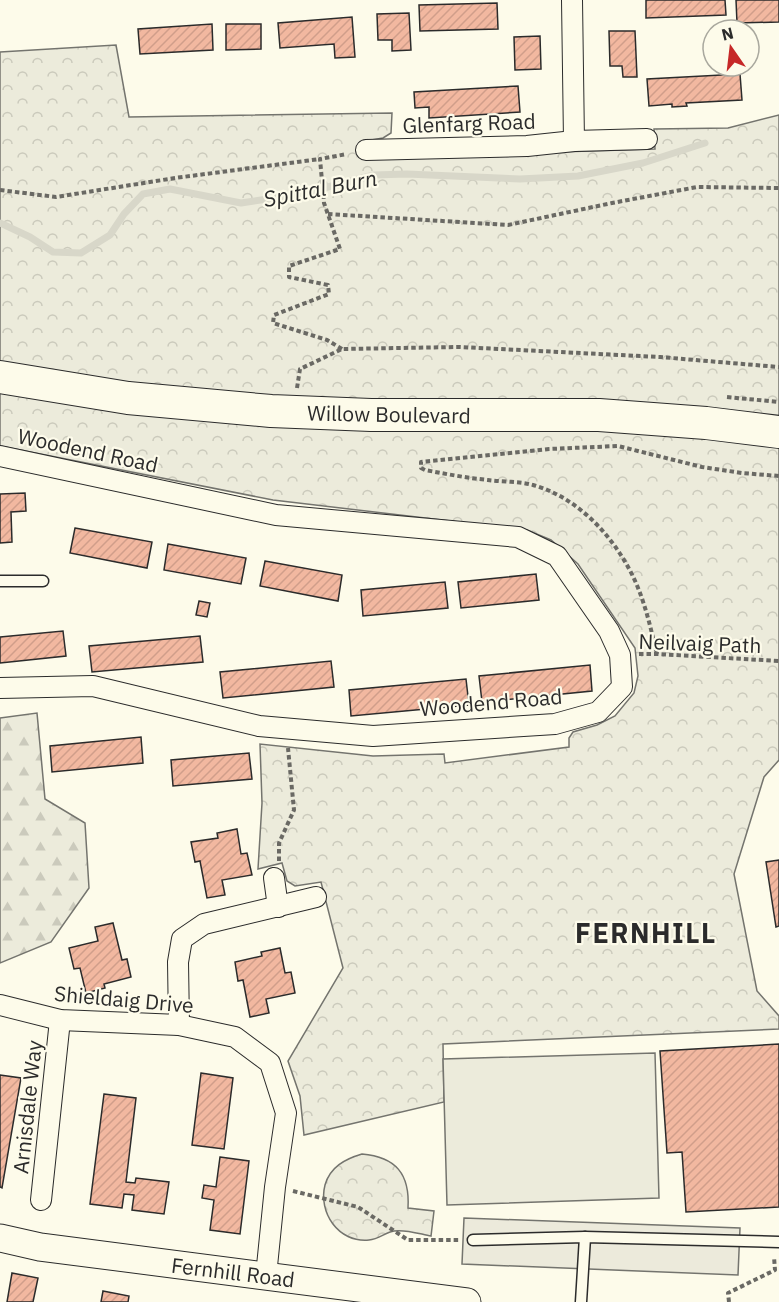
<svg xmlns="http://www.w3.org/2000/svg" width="779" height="1302" font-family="'IBM Plex Sans',sans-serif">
  <defs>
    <pattern id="forest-firs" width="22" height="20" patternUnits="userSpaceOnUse" patternTransform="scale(1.5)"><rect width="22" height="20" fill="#ecebdb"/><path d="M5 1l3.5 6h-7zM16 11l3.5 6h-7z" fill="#cbcabc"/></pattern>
    <pattern id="park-crowns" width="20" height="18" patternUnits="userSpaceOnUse" patternTransform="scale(1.5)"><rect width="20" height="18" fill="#ecebdb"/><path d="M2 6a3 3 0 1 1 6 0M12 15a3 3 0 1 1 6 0" fill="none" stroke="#cbcabc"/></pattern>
    <pattern id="building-hatch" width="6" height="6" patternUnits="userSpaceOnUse" patternTransform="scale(1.5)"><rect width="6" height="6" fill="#f2b8a0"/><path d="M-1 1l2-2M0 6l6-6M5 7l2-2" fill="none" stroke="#d09e8a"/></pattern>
  </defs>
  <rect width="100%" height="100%" fill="#fdfbea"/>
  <path fill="url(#forest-firs)" stroke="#74746e" stroke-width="1.5" d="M37,713L45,799L85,823L89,888L51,942L0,963V718Z"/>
  <g fill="url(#park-crowns)" stroke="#74746e" stroke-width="1.5">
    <path d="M116,45L129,117L392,113L391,133L383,138L366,141L363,158L655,149L654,129L728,128L779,115V760L764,777L734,874L757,991L779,1016V1029L443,1044L444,1102L304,1135L300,1096L288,1061L343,968L321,882L295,886L287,881L282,863L258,869L262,803L260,744L373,756L444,754L445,763L569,747V738L573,732L597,725L615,716L634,693L638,676L635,648L578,564L551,540L527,530L273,500L0,446V52Z"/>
    <path d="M362,1154C396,1157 410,1174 408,1208L434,1211L431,1236C420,1234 405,1229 394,1231C386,1232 379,1239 369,1240C338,1243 318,1212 325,1185C330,1167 345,1159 362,1154Z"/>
  </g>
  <path fill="#ecebdb" stroke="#74746e" stroke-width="1.5" d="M655,1053L659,1198L447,1205L443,1059Z"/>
  <path fill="#eceadb" stroke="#74746e" stroke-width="1.5" d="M464,1218L740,1228L738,1275L462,1264Z"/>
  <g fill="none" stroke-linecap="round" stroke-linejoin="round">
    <path stroke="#d8d7c9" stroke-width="7" d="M0,223L30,237L53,252L81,253L110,235L124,214L143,194L170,189L241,203L301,194L374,175L407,174L520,179L578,176L643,163L705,143"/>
  </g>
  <g fill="url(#building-hatch)" stroke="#2b2b2b" stroke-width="1.5">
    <path d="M646,0H725L726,15L646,18Z"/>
    <path d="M736,0H779V22L737,23Z"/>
    <path d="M497,3L498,29L420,31L419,5Z"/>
    <path d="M409,13L411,50L392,51V40H378L377,14Z"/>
    <path d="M352,17L355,57L335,58L334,44L280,48L278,23Z"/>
    <path d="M212,24L213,50L140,54L138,29Z"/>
    <path d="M226,24H261V49L226,50Z"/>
    <path d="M609,31H635L637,77H623L622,66H610Z"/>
    <path d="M540,36L541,69L515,70L514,37Z"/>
    <path d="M740,74L742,100L686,103L687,106L672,107V104L649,106L647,79Z"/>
    <path d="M518,86L520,112L429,118V107L415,108L414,92Z"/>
    <path d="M25,493L26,511L11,512L12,542L0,543V494Z"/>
    <path d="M75,528L152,542L147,568L70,553Z"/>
    <path d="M168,544L246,558L241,584L164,570Z"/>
    <path d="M265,561L342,575L338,601L260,586Z"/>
    <path d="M536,574L539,600L461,608L458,582Z"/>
    <path d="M445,582L448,608L363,616L361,590Z"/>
    <path d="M199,601L210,603L207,617L196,615Z"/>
    <path d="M63,631L66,656L0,663V637Z"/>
    <path d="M200,636L203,662L92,672L89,646Z"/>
    <path d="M331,661L334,687L223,698L220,672Z"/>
    <path d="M590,665L592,691L482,702L479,676Z"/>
    <path d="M466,679L469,705L351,716L349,690Z"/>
    <path d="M141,737L143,763L52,772L50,746Z"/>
    <path d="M249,753L252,779L173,786L171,760Z"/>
    <path d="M237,829L241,854L247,853L252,875L222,880L225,895L207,898L200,861L195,862L191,842L218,838L217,833Z"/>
    <path d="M779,860V926L776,927L766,862Z"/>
    <path d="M113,923L122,960L127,959L131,977L104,984L105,988L86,993L80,968L74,969L69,948L98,941L95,927Z"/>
    <path d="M280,948L285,973L291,972L295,993L266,999L269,1013L250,1017L243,980L238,981L235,962L262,956L261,952Z"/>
    <path d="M779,1044V1207L686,1212L682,1152L667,1153L660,1051Z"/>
    <path d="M201,1073L233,1078L224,1149L192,1145Z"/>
    <path d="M0,1075L21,1078L2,1188L0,1187Z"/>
    <path d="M104,1094L136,1098L126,1182L135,1183L136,1178L169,1182L164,1214L132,1210L134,1195L124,1194L122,1208L90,1204Z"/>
    <path d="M220,1157L249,1161L240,1234L210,1230L214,1200L202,1198L204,1185L216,1187Z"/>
    <path d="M12,1273L38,1278L33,1302H7Z"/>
    <path d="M103,1291L129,1296L128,1302H101Z"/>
  </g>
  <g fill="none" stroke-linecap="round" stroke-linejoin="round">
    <g stroke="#2b2b2b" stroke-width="13">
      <g id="lane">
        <path d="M0,581H43"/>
        <path d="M473,1240L585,1237L779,1242"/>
        <path d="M581,1302L585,1237"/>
      </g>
    </g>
    <g stroke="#2b2b2b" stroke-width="22">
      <g id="street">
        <path d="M572,0L574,141"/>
        <path d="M366,150L527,146L574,141L647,139"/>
        <path d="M0,456L276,515L518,537L557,556L609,631L620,655L622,687L598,712L555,724L373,736L259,726L93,686L0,688"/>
        <path d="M274,878L278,907"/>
        <path d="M0,1005L60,1020L179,1025L235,1037L270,1063L286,1113L275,1187L266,1276"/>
        <path d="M179,1025L178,962L182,939L204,924L316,897"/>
        <path d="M41,1200L60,1020"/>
      </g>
    </g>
    <g stroke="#2b2b2b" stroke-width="29">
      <path id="secondary" d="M0,1238L40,1247L467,1302"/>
    </g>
    <g stroke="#2b2b2b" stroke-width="34">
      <path id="primary" d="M0,377L128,398L271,411L371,415H599L706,423L779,432"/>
    </g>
    <g stroke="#6a6964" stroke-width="4" stroke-dasharray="4.5 3" stroke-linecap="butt">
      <path d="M0,190L56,197L175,178L320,159"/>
      <path d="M328,214L508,225L612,203L697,187L779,188"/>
      <path d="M342,349L327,340L273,323L274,315L329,294L328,285L289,277V266L340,249L324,203L320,159L347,154"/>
      <path d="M297,388L300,369L342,349L459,347L660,357L779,367"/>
      <path d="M727,397L779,402"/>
      <path d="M639,654H657L779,661"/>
      <path d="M657,654C651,630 646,606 636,583C617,540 580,498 533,485C519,481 502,482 488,480C467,478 446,474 425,470L421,468V462L549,449L618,446L702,467L742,473L779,476"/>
      <path d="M279,861V843L294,810L288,748"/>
      <path d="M293,1191L358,1207L408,1240H460"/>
      <path d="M729,1302L728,1293L775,1270L774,1257"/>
    </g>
    <use href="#lane" stroke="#fdfbea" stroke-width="10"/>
    <use href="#street" stroke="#fdfbea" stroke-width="20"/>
    <use href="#secondary" stroke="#fdfbea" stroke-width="27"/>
    <use href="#primary" stroke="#fdfbea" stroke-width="32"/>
  </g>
  <g text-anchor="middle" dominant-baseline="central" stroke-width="4.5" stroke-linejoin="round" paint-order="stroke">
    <g font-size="21" fill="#2b2b2b" stroke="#fdfbea">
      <text transform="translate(469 123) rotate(-2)">Glenfarg Road</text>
      <text transform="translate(389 414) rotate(1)">Willow Boulevard</text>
      <text transform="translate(88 450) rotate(12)">Woodend Road</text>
      <text transform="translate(700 643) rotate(2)">Neilvaig Path</text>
      <text transform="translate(491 702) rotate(-5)">Woodend Road</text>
      <text transform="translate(124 999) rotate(5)">Shieldaig Drive</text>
      <text transform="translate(27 1107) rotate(-84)">Arnisdale Way</text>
      <text transform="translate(233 1272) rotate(7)">Fernhill Road</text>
    </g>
    <g font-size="22" font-style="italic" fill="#2b2b2b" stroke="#fdfbea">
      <text transform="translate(320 188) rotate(-11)">Spittal Burn</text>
    </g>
    <g font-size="27" font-weight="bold" letter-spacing="1.5" fill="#2b2b2b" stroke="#fdfbea">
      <text x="646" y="932">FERNHILL</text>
    </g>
  </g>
  <g transform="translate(731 48) rotate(346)"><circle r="28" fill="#fdfbea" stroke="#a9a89e" stroke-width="1.5"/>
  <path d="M0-4.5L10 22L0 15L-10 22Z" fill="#c62828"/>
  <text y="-9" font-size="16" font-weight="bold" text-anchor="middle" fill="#2b2b2b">N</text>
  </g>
</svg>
